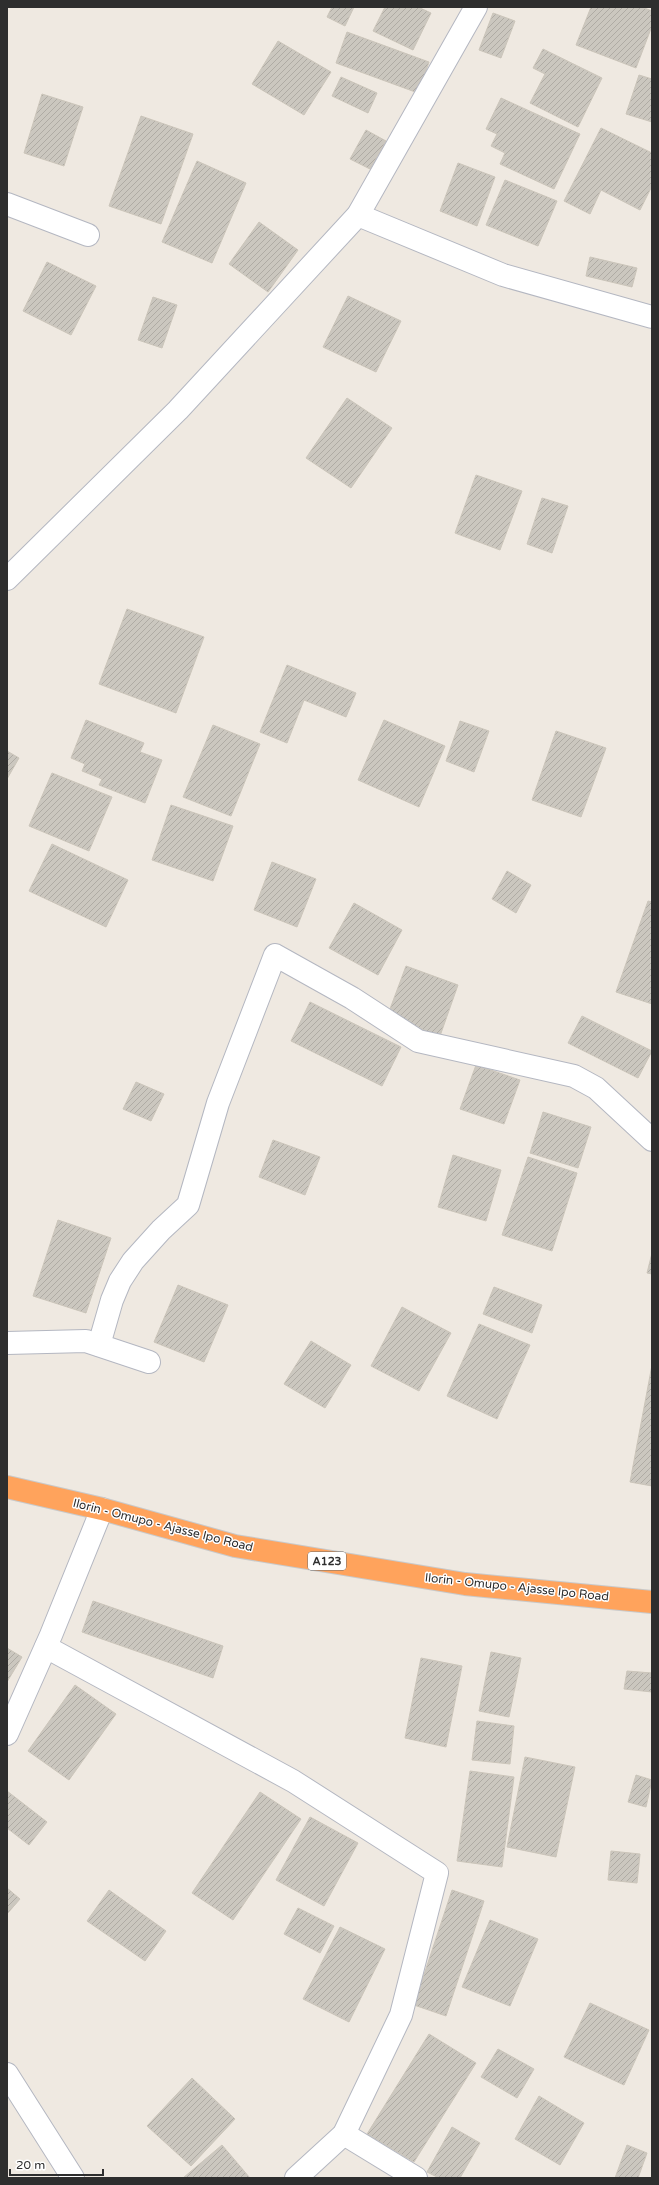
<svg xmlns="http://www.w3.org/2000/svg" width="659" height="2185" font-family="'Varela Round',sans-serif">
  <defs>
    <pattern id="building-hatch" width="6" height="6" patternUnits="userSpaceOnUse"><rect width="6" height="6" fill="#cbc7bf"/><path d="M-1 1l2-2M0 6l6-6M5 7l2-2" fill="none" stroke="#afaba4"/></pattern>
  </defs>
  <rect width="100%" height="100%" fill="#efe9e1"/>
  <g fill="url(#building-hatch)" stroke="#cbc5ba">
    <path d="M332,7H354L345,26L327,17Z"/>
    <path d="M385,7H418L431,13L413,50L373,31Z"/>
    <path d="M591,7H642L652,11V26L636,68L576,45Z"/>
    <path d="M493,13L515,21L501,58L479,50Z"/>
    <path d="M347,32L429,62L418,93L336,63Z"/>
    <path d="M278,41L331,72L304,115L252,84Z"/>
    <path d="M543,49L602,78L578,127L530,103L545,74L533,68Z"/>
    <path d="M639,75L652,79V122L626,114Z"/>
    <path d="M341,77L377,93L368,113L332,96Z"/>
    <path d="M42,94L83,107L64,166L24,153Z"/>
    <path d="M501,98L580,134L554,189L500,164L505,153L491,146L497,134L486,129Z"/>
    <path d="M141,116L193,134L161,224L109,206Z"/>
    <path d="M601,128L652,153V186L640,210L601,190L590,214L564,201Z"/>
    <path d="M366,130L386,141L370,169L350,159Z"/>
    <path d="M197,161L246,183L212,263L162,242Z"/>
    <path d="M458,163L495,177L477,226L440,211Z"/>
    <path d="M505,180L557,201L538,246L486,225Z"/>
    <path d="M259,222L298,250L268,292L229,264Z"/>
    <path d="M590,257L637,268L632,287L586,276Z"/>
    <path d="M47,262L96,286L71,335L23,311Z"/>
    <path d="M348,296L401,321L376,372L323,347Z"/>
    <path d="M153,297L177,305L162,348L138,340Z"/>
    <path d="M347,398L392,428L351,488L306,458Z"/>
    <path d="M476,475L522,491L500,550L455,533Z"/>
    <path d="M542,498L568,506L552,553L527,544Z"/>
    <path d="M127,609L204,637L176,713L99,684Z"/>
    <path d="M287,665L356,693L346,717L304,700L287,743L260,732Z"/>
    <path d="M86,720L144,743L140,752L162,760L145,803L99,785L102,779L82,771L85,764L71,758Z"/>
    <path d="M384,720L445,746L419,807L358,780Z"/>
    <path d="M460,721L489,731L474,772L446,761Z"/>
    <path d="M213,725L260,744L231,816L183,797Z"/>
    <path d="M556,731L606,748L581,817L532,800Z"/>
    <path d="M7,751L19,758L7,779Z"/>
    <path d="M52,773L112,797L89,851L29,826Z"/>
    <path d="M171,805L233,826L213,881L152,860Z"/>
    <path d="M52,844L128,880L106,927L29,891Z"/>
    <path d="M272,862L316,879L297,927L254,910Z"/>
    <path d="M507,871L531,885L516,913L492,899Z"/>
    <path d="M648,901L652,902V1004L616,992Z"/>
    <path d="M354,903L402,930L378,975L329,948Z"/>
    <path d="M406,966L458,985L440,1036L387,1017Z"/>
    <path d="M310,1002L401,1047L382,1086L291,1041Z"/>
    <path d="M582,1016L652,1051L638,1078L568,1043Z"/>
    <path d="M476,1065L520,1080L504,1124L460,1109Z"/>
    <path d="M136,1082L164,1094L151,1121L123,1109Z"/>
    <path d="M543,1112L591,1127L578,1168L530,1153Z"/>
    <path d="M273,1140L320,1157L305,1195L259,1177Z"/>
    <path d="M453,1155L501,1170L486,1221L438,1207Z"/>
    <path d="M528,1157L577,1173L552,1251L502,1235Z"/>
    <path d="M58,1220L111,1238L86,1313L33,1296Z"/>
    <path d="M652,1253V1274L647,1273Z"/>
    <path d="M178,1285L228,1305L204,1362L154,1342Z"/>
    <path d="M494,1287L542,1305L532,1333L483,1314Z"/>
    <path d="M402,1307L451,1333L419,1391L371,1366Z"/>
    <path d="M479,1324L530,1345L497,1419L447,1396Z"/>
    <path d="M311,1341L351,1365L325,1408L284,1384Z"/>
    <path d="M652,1365V1486L630,1482Z"/>
    <path d="M93,1601L223,1646L213,1678L82,1632Z"/>
    <path d="M7,1648L22,1657L7,1682Z"/>
    <path d="M491,1652L521,1658L509,1717L479,1711Z"/>
    <path d="M421,1658L462,1666L446,1747L405,1738Z"/>
    <path d="M627,1671L652,1673V1692L624,1689Z"/>
    <path d="M75,1685L116,1714L69,1780L28,1751Z"/>
    <path d="M477,1721L514,1726L510,1764L472,1760Z"/>
    <path d="M525,1757L575,1767L556,1857L507,1847Z"/>
    <path d="M470,1771L514,1777L502,1867L457,1861Z"/>
    <path d="M636,1775L652,1780L646,1807L628,1802Z"/>
    <path d="M7,1791L47,1822L29,1845L7,1828Z"/>
    <path d="M260,1792L301,1819L233,1920L192,1893Z"/>
    <path d="M310,1817L358,1843L324,1906L276,1880Z"/>
    <path d="M611,1851L640,1854L637,1883L608,1880Z"/>
    <path d="M7,1888L20,1899L7,1914Z"/>
    <path d="M109,1890L166,1931L145,1961L87,1921Z"/>
    <path d="M452,1890L484,1901L446,2016L414,2005Z"/>
    <path d="M298,1908L334,1926L320,1953L284,1934Z"/>
    <path d="M490,1920L538,1939L510,2006L462,1987Z"/>
    <path d="M340,1927L385,1949L349,2022L303,1999Z"/>
    <path d="M590,2003L649,2030L624,2085L564,2057Z"/>
    <path d="M429,2034L476,2063L414,2162L367,2134Z"/>
    <path d="M498,2049L534,2069L517,2098L481,2077Z"/>
    <path d="M192,2078L235,2119L191,2166L147,2126Z"/>
    <path d="M539,2096L584,2123L560,2165L515,2139Z"/>
    <path d="M452,2127L480,2143L460,2178H439L427,2172Z"/>
    <path d="M222,2145L250,2178H183Z"/>
    <path d="M627,2145L647,2153L638,2178H615Z"/>
  </g>
  <g fill="none" stroke-linecap="round" stroke-linejoin="round">
    <g stroke="#b4b7c1" stroke-width="24">
      <g id="street">
        <path d="M7,204L88,235"/>
        <path d="M358,215L503,275L652,317"/>
        <path d="M7,579L178,410L358,215L476,7"/>
        <path d="M7,1343L86,1341L149,1362"/>
        <path d="M99,1345L112,1300L120,1281L133,1261L161,1230L188,1205L218,1103L275,955L352,998L418,1041L574,1076L596,1088L652,1140"/>
        <path d="M46,1647L293,1781L437,1873L401,2015L344,2134L296,2178"/>
        <path d="M7,1734L51,1635L102,1509"/>
        <path d="M7,2074L73,2178"/>
        <path d="M344,2134L416,2178"/>
      </g>
    </g>
    <g stroke="#c9c9c9" stroke-width="24">
      <path id="highway" d="M7,1487L102,1509L235,1546L465,1584L652,1602"/>
    </g>
    <use href="#street" stroke="#fff" stroke-width="22"/>
    <use href="#highway" stroke="#ffa35c" stroke-width="22"/>
  </g>
  <g text-anchor="middle" dominant-baseline="central" stroke-width="3" stroke-linejoin="round" paint-order="stroke">
    <rect fill="#fff" stroke="#6d6d6d" stroke-width="1" x="308" y="1552" width="38" height="18" rx="3"/>
    <g font-size="11" font-weight="bold" fill="#2e2e2e">
      <text x="327" y="1561">A123</text>
    </g>
    <g font-size="12" fill="#2e2e2e" stroke="#fff">
      <text transform="translate(163 1525) rotate(14)">Ilorin - Omupo - Ajasse Ipo Road</text>
      <text transform="translate(517 1587) rotate(6)">Ilorin - Omupo - Ajasse Ipo Road</text>
    </g>
  </g>
  <rect width="659" height="2185" fill="none" stroke="#2e2e2e" stroke-width="16"/>
  <path d="M10 2169v6h93v-6" fill="none" stroke="#2e2e2e" stroke-width="2"/>
  <text x="16" y="2169" font-size="12" fill="#2e2e2e" stroke="#ffffff" stroke-width="3" paint-order="stroke">20 m</text>
</svg>
